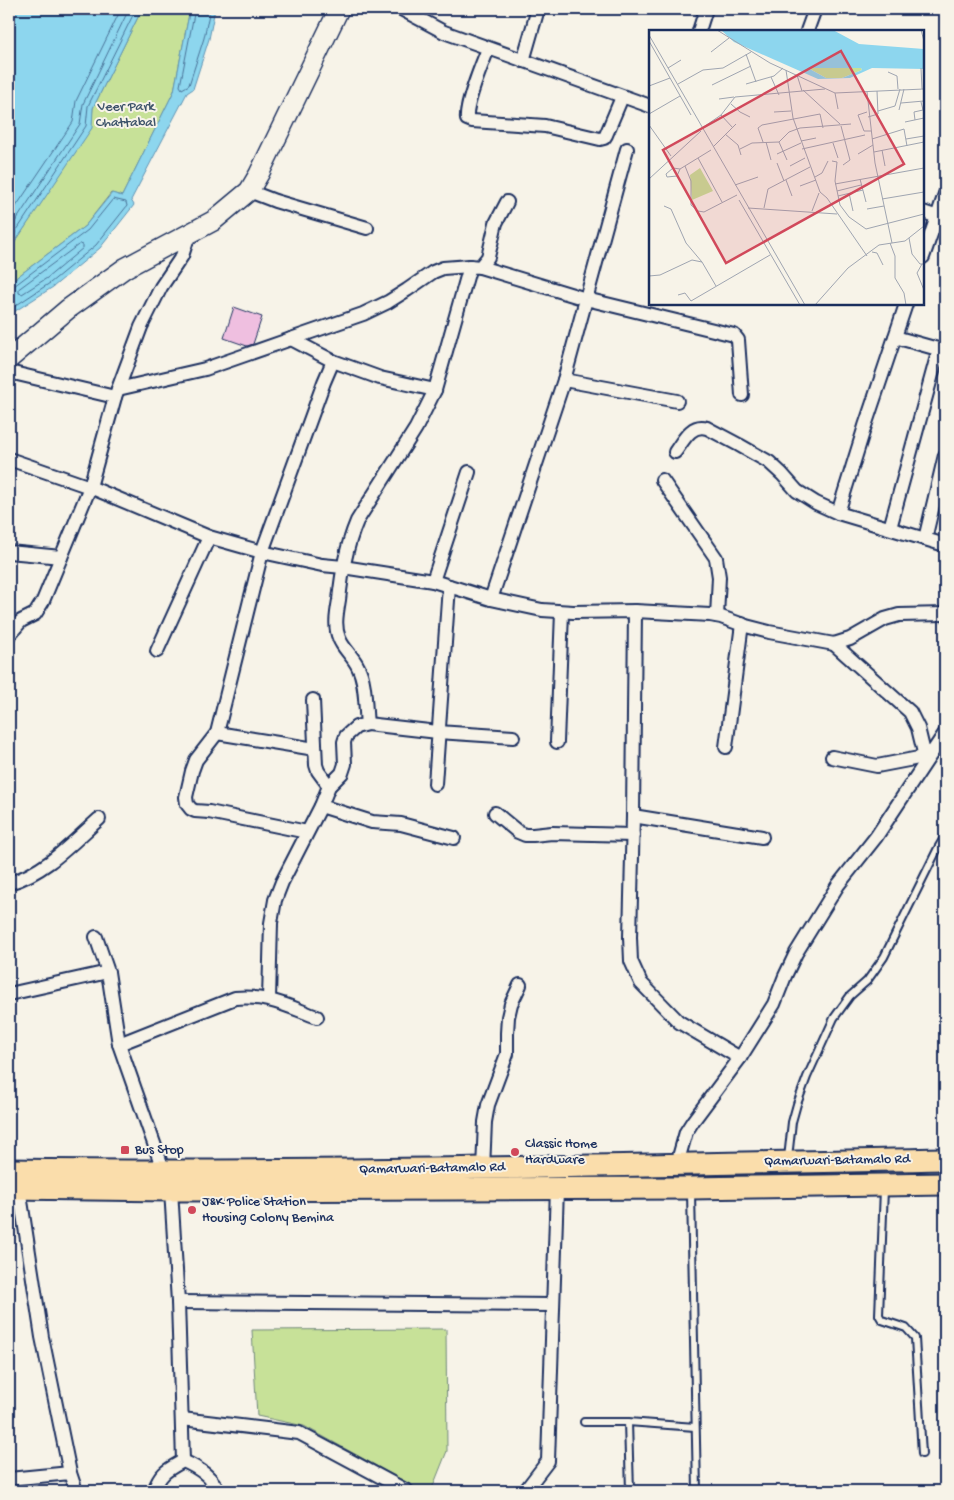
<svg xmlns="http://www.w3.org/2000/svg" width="954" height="1500" font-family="'Gochi Hand',sans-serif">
  <rect width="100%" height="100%" fill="#f7f3e8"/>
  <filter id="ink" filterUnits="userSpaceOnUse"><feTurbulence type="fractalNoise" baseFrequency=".02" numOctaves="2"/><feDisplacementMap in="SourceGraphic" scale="10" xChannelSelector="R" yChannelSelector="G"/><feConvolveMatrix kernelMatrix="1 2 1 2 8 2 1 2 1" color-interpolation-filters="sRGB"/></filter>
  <g filter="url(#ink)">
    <g fill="#c7e198" stroke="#71887b">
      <path d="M142,9H190L174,91L122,196L111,193L85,226L9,283V251L91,128L93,108Z"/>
      <path d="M446,1329L447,1451L431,1491H422L304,1426L257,1416L252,1330Z"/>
    </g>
    <g fill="#8dd6ee" stroke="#5f93b4">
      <path d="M9,9H142L93,108L92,128L9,251Z"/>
      <path d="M190,9H215L209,39L193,89L187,93L131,200L134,205L100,248L53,287L9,315V283L85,226L112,193L122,196L174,91Z"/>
    </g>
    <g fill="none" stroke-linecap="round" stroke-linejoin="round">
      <g stroke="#497298" stroke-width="1">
        <path d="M195,9L180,86L182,89L189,85L204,38L210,9"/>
        <path d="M9,217L73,122L76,101L121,9"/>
        <path d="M9,231L80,124L83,104L129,9"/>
        <path d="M9,242L86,126L88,106L136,9"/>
        <path d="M80,244L83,245V248L47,278L22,294L19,293V289Z"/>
        <path d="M9,287L14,286L88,230L113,199L126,202L127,206L96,245L50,283L9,310"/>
      </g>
    </g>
    <path fill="#efbfe0" stroke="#1b2f5e" d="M234,307L262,317L253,344L247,346L224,338Z"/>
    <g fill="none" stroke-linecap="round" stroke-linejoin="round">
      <g stroke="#1b2f5e" stroke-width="10">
        <g id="lane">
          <path d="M788,1158L792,1122L797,1104L807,1077L834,1018L850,996L867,981L884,957L938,848L945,836"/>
          <path d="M884,1189L879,1315L882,1320L906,1328L915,1338L922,1454"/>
          <path d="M691,1192L697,1491"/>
          <path d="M584,1422H628L630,1491"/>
          <path d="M628,1422L695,1427"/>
        </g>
      </g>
      <g stroke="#1b2f5e" stroke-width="16">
        <g id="street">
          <path d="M401,9L444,32L650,106"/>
          <path d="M699,31L706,9"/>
          <path d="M807,31L815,9"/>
          <path d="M488,49C482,64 465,105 467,119L472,121L545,126L600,139L604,138L606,135L622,97"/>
          <path d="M523,61L538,9"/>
          <path d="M249,191L275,201L367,228"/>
          <path d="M923,212L944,219"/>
          <path d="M923,257L945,194"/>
          <path d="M480,267L586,299L734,335L738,340L742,395"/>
          <path d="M895,337L945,351"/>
          <path d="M291,339L333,361"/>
          <path d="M9,372L115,397"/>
          <path d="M564,380L677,401"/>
          <path d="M118,389L205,369L291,339L363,314L388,302L407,290L433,272L443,268L470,266"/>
          <path d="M675,452C683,441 691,423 707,428L739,445L769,462L782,474L797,491L816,503L838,513L945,545"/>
          <path d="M9,459L90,487L209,537L262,552L322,565L343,567L433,581L491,599L542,610L573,612L635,611L710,615L721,617L746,626L769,632L834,644L850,639L885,619L899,615L945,614"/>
          <path d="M662,480L716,558L719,577L717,616"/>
          <path d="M838,513L865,426L906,304"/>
          <path d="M890,528L939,349"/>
          <path d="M925,539L945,455"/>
          <path d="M9,552L61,557"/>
          <path d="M433,581L469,472"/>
          <path d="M491,599L564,380L627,149"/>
          <path d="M635,611L633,816L630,937L631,961L641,983L679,1022L740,1058"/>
          <path d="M9,635L21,621L35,614L43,601L90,487L115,397L141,327L161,287L182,256L189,234"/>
          <path d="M834,644L910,712L918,728L926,761"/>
          <path d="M157,651L209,537"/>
          <path d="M313,700L316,765L318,771L329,786"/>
          <path d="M367,724L438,732L513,737"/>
          <path d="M217,733L315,749"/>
          <path d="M557,742L562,612"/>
          <path d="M726,747L742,624"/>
          <path d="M832,757L877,766L924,757"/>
          <path d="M435,784L449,586"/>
          <path d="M321,806L372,822L401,824L454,838"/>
          <path d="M495,813L518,832L525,835H533L552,833L633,835"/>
          <path d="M633,816L762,837"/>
          <path d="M307,832L209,812L195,811L191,809L187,804L186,797L192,771L196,760L217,733L262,552L324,382L333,361L380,378L435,390"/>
          <path d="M9,883C45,873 72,843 99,819"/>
          <path d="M96,937L108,972L119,1044L164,1172"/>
          <path d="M9,994L108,972"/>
          <path d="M269,999L271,923L275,900L282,882L321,806L329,786L342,773L345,764L344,742L346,736L356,727L367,724C365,707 366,681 358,667C353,656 343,649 339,638C334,626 337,612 339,600C342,572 346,547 357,521L416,428L435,390L470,266L480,267L488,257L496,223L507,202"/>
          <path d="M119,1044L235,998C268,995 287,1006 317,1017"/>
          <path d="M677,1164L686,1132L693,1121L740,1058L774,1004L785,976L796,953L838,885L876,837L945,733"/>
          <path d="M483,1169L485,1122L488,1105L507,1054V1033L508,1017L511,1004L520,985"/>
          <path d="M19,1188L42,1337L70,1473L76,1491"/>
          <path d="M171,1190L178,1302L183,1461"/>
          <path d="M178,1302L552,1305"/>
          <path d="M182,1419L299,1433L407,1491"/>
          <path d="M9,1479L70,1473"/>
          <path d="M154,1491C160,1473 167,1470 183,1461C197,1467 212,1476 218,1491"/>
          <path d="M525,1491L548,1461L557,1188"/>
        </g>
      </g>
      <g stroke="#1b2f5e" stroke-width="22">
        <path id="secondary" d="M9,359L68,309L125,268L213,221L249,191L259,174L339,9"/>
      </g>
      <g stroke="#1b2f5e" stroke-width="25">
        <g id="primary">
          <path d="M9,1170C321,1174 633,1165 945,1159"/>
          <path d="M9,1188L171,1190L691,1188L945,1184"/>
        </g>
      </g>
      <use href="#lane" stroke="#f7f3e8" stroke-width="6"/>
      <use href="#street" stroke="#f7f3e8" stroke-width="12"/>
      <use href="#secondary" stroke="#f7f3e8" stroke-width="19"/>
      <use href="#primary" stroke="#faddab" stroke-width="21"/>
    </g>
  </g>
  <g fill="#d1495b" stroke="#f7f3e8" stroke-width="2">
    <rect x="120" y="1145" width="10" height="10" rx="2.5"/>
    <circle cx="515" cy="1152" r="5"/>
    <circle cx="192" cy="1210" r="5"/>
  </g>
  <g text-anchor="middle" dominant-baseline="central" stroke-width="4" stroke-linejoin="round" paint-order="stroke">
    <g font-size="14" fill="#3d536a" stroke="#f7f3e8">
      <text x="126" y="107">Veer Park<tspan x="126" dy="16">Chattabal</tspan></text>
    </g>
    <g font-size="14" fill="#1b2f5e" stroke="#f7f3e8" text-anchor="start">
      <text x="525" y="1144">Classic Home<tspan x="525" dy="16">Hardware</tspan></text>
      <text x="135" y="1150">Bus Stop</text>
      <text x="202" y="1202">J&amp;K Police Station<tspan x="202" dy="16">Housing Colony Bemina</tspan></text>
    </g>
    <g font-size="14" fill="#1b2f5e" stroke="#f7f3e8">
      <text transform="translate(837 1161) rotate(-1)">Qamarwari-Batamalo Rd</text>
      <text transform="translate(432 1169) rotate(-1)">Qamarwari-Batamalo Rd</text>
    </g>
  </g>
  <g transform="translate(649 30)">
    <rect width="275" height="275" fill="#f7f3e8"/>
    <path d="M159,38H212L213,40L193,48H177ZM51,138L64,161L43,170L41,145Z" fill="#c7e198"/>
    <path d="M72,0H184L210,14L275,19V39L223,38L201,48L169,49L85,12ZM159,38H212L213,40L193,48H177Z" fill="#8dd6ee" fill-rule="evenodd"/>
    <path fill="none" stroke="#9fa5b1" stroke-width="1" d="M68,0L121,33L186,63L275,59M246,0H272L275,11M0,5L156,275M0,11L42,85M62,22L80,8M97,24L107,52M19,38L32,30M272,38L273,59M137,40L144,88L171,162L178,168L218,226M239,42L248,46L249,59M148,45L153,61M122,47L130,65M29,54L54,40L74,38L102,22M97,54L125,46L134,38M63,55L102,36M0,56L21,48M154,60L191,94M218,62L226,133L243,213M186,63L189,79M70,69L85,67M252,73L275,71M82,74L91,82L101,87M250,80L255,59M229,81L246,76L251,59M125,82L142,81M218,82L209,85L215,101H222M0,84L31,66M72,85L84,98M219,87L229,84L228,61M266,90L265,82L274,80L272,72M256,92L275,88M0,95L22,126M192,96L201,130L194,135M53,98L72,85L86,67L176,59M76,104L89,115L92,125M223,109L255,99L258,116M257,109L275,106M152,111L167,108M114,112L109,98L113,95L171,84L174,98M117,112L122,130M130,112L138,130M184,113L189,128M64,117L87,94M91,119L103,113L130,112L140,102L151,98L202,94M153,119L216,105M233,120L236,136M225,122L275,112M128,124L152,113M209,124L224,115M49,128L73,172M183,131L188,132L186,151L191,175L200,187L217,199L275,184M128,133L135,151M36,136L42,151V175L49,181L55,182L88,165M141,136L156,128M31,139L28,146L18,147L17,144L24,138L31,139L62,120M166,147L173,143L179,131M0,149L52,101M211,149L217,172M137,150L143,166M186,154L275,138M86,155L109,147M151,156L167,150M188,161L212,155M200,163L204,181M189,166L214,160M233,169L275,162M90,170L151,275M15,176L22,179L37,213L53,232M99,178L188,184M115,178L119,159L161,137M218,179L235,176M163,181L170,163M260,208L263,224L271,234H275M241,213L246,226V248L255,263L257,275M223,222L228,223L234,235M273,234L268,243L275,260M0,246L11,245L43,230L53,232L67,256M29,265L36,263L42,271L121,225M166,275L199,238L230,215L256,211L275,196"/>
    <path fill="#d1495b" fill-opacity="0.15" stroke="#d1495b" stroke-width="2.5" d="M192,21L255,134L77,233L14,120Z"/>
    <rect width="275" height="275" fill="none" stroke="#1b2f5e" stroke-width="2.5"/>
  </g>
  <rect width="954" height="1500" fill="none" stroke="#f7f3e8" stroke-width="30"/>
  <rect x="15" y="15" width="924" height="1470" fill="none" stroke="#1b2f5e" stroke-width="2" filter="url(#ink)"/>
</svg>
